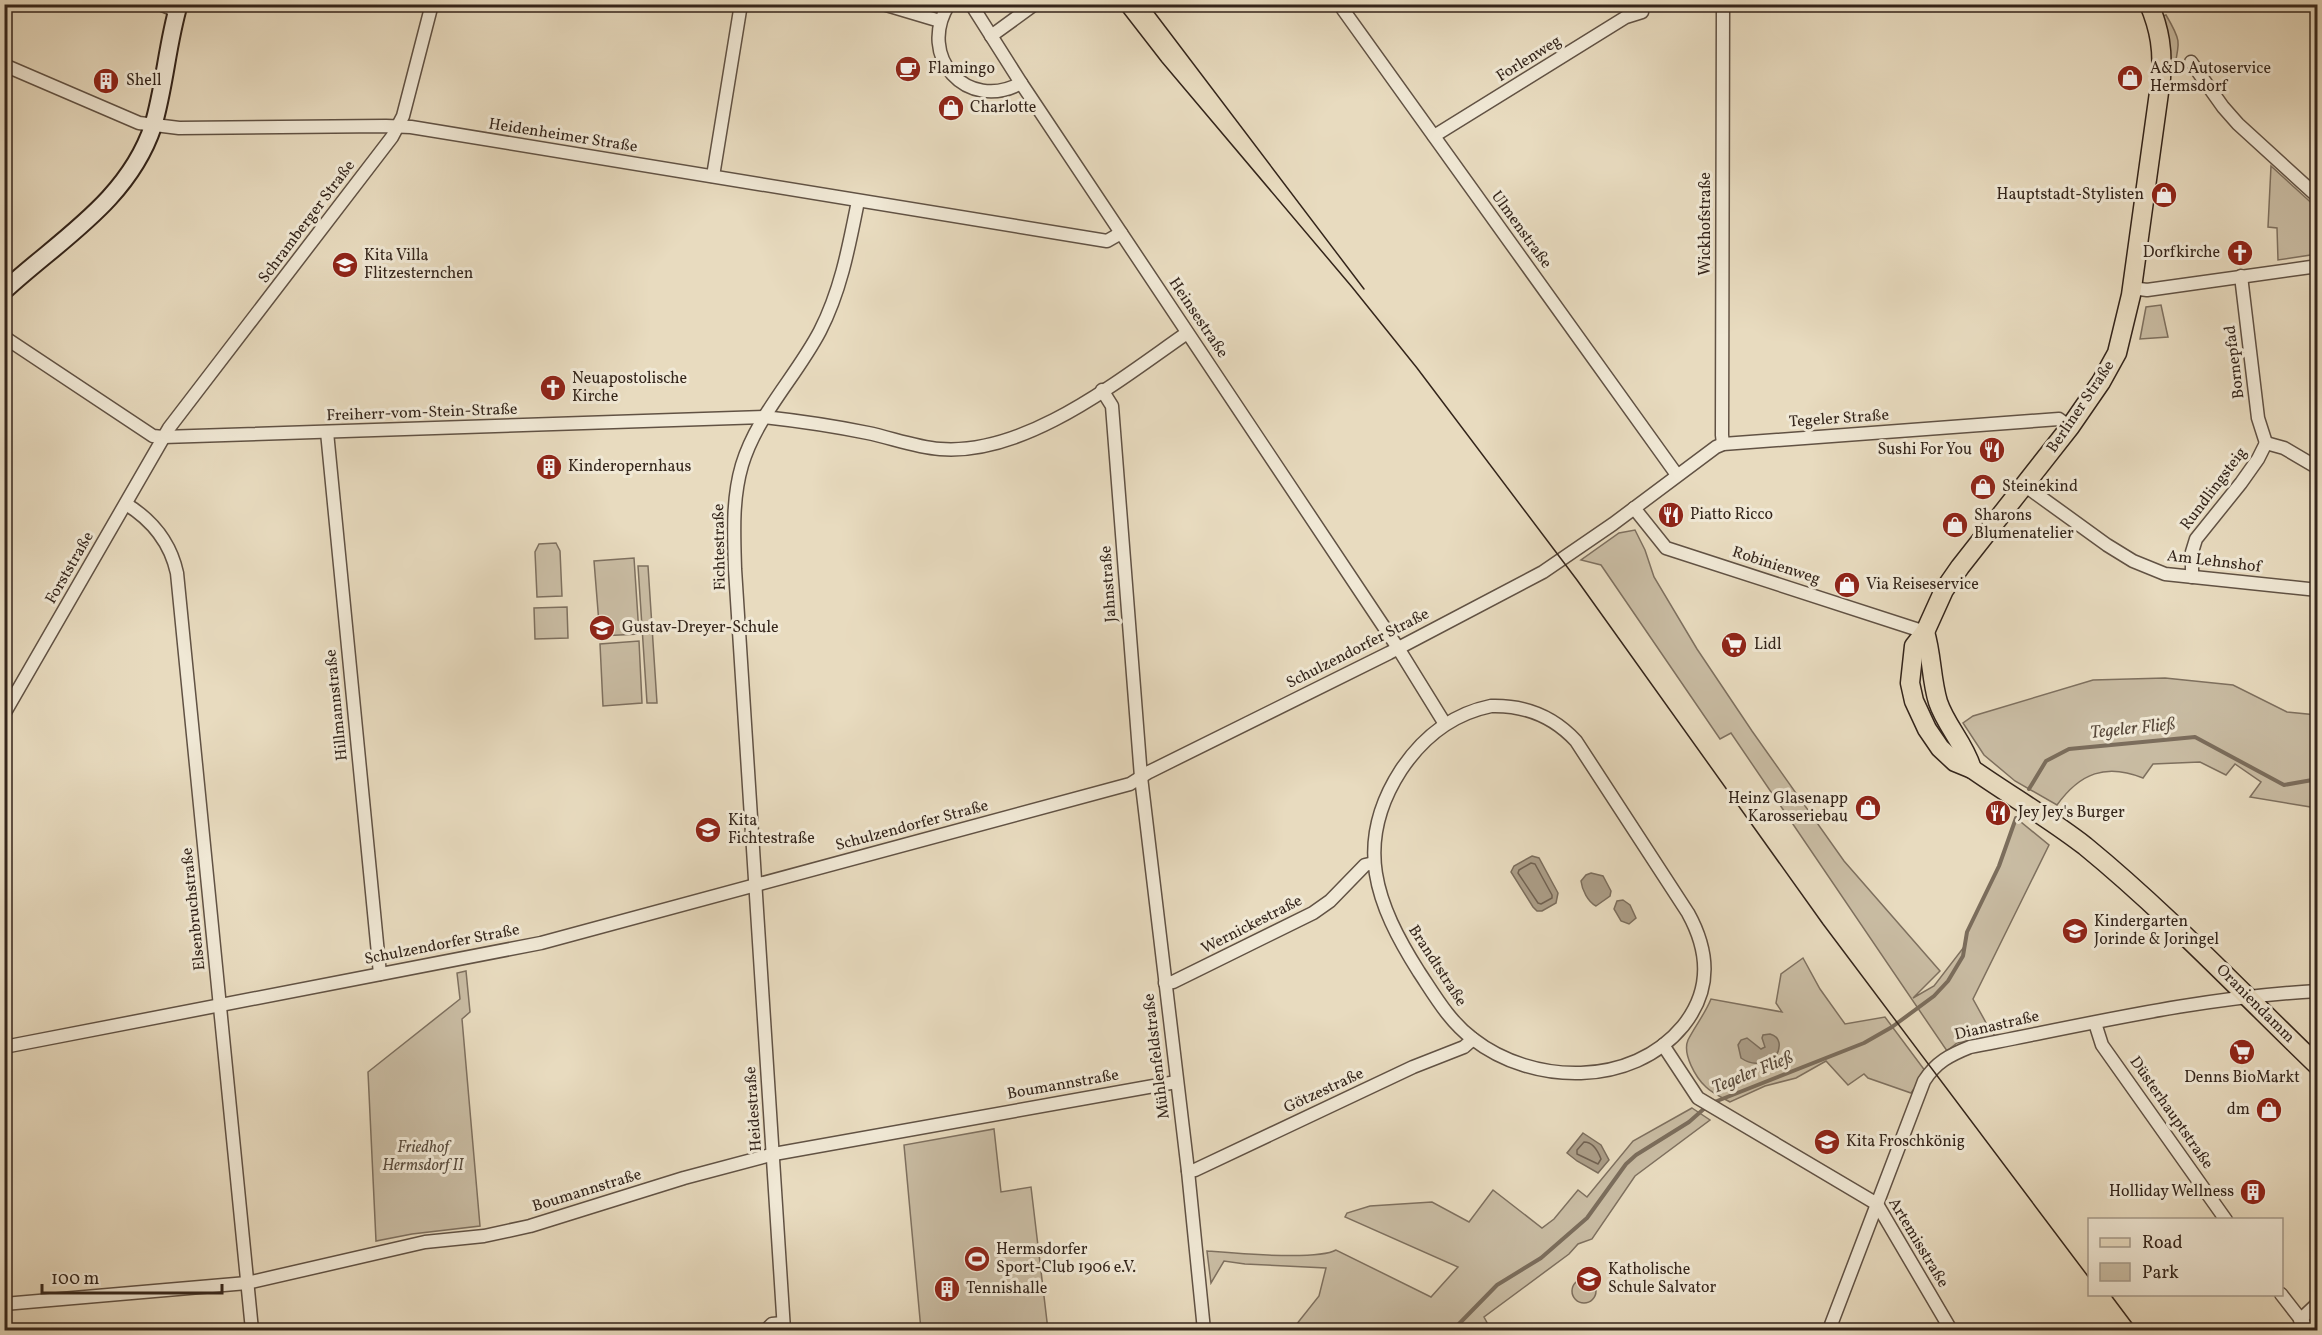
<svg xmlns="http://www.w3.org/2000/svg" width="2322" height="1335" font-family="Vollkorn,serif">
  <rect width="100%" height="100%" fill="#e8dbbf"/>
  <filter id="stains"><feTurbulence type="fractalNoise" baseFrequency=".00333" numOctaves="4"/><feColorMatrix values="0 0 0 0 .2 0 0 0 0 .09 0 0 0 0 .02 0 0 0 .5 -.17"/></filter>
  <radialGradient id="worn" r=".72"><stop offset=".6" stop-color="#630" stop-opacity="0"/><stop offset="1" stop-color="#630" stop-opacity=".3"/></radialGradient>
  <g fill="#c9bca3" stroke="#7e705f" stroke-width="1.5">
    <path d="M2166,15C2182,42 2180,42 2173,73L2169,72L2170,49L2163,16Z"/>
    <path d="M2271,166L2317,208V254L2278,260L2277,228L2268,227Z"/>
    <path d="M2161,305L2168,337L2140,339L2146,307Z"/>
    <path d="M1635,530L1645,550L1654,577L1697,649L1752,731L1844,861L1940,971L1913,998L1934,986L1964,947L1967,932L1999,866L2016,818L2049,845L1973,999L1990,1030L1995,1036L1957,1043L1947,1051L1731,733L1720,739L1601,565L1581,560L1619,533Z"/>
    <path d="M556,543L560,551L562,596L537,597L535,552L539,544Z"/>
    <path d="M634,558L639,634L600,636L594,561Z"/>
    <path d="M638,566H648L657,703H647Z"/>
    <path d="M567,607L568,638L535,639L534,608Z"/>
    <path d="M639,641L642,703L603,706L600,644Z"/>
    <path d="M2165,678L2233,685L2287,712L2317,715V808L2250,797L2261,782L2235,764L2226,775L2200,762L2153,764L2143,778C2106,763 2080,773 2057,805L2015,781L1984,755L1963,723L1973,716L2093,680Z"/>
    <path d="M1803,958L1820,989L1845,1024L1885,1017L1926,1072L1911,1093L1868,1078L1864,1074L1848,1085L1826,1061L1796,1078L1765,1086L1730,1102C1723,1098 1712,1093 1706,1087C1696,1078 1682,1054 1688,1040C1695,1026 1705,1014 1711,999L1782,1012L1776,1003L1781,974Z"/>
    <path d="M466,971L470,1012L462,1019L480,1226L412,1234L376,1241L368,1072L460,999L457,973Z"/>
    <path d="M1692,1108L1710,1120L1635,1176L1592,1239L1578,1244L1569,1254L1484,1317L1491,1330H1292L1319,1296L1326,1268L1245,1264L1224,1261L1211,1283L1207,1251C1231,1253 1317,1261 1336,1250L1431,1297L1458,1267L1345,1217L1347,1213L1370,1206L1432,1202L1469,1222L1493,1190L1542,1228L1554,1219L1578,1190L1587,1197L1633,1141Z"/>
    <path d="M994,1129L1001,1192L1031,1187L1048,1330H985L984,1325L921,1330L904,1145Z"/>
    <circle cx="1584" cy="1291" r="12"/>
  </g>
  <g fill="#ab9d87" stroke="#7b6d5c" stroke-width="1.5">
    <path d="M1532,856L1539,858L1558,893L1556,903L1542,911H1537L1533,907L1511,872L1514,866Z"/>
    <path d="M1591,873L1603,876L1611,891L1610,896L1596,906C1588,902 1582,890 1581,881L1586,875Z"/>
    <path d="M1623,900L1630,905L1636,918L1629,924L1621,921L1614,909L1617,901Z"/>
    <path d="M1770,1034C1781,1037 1781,1047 1776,1056C1763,1063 1754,1067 1741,1058L1738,1045L1741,1040L1747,1038L1761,1049L1765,1047L1762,1038L1763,1035Z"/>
    <path d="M1583,1133L1601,1145L1609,1160L1598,1173L1577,1161L1567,1153Z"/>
  </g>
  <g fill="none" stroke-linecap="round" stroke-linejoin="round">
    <g stroke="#706151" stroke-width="1.5">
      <path d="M1531,863L1535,864L1552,895V898L1541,904L1538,903L1518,873L1519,870Z"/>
      <path d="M1584,1142C1593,1142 1598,1151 1601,1159L1598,1164L1577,1154V1150Z"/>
    </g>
    <g stroke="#7b6d5c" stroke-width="4">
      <path d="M2029,789L2046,761L2069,749L2195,737L2284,785L2318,779"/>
      <path d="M1712,1103L1864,1043L1892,1027L1934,996L1948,981L1963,956L1967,932L1999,866L2016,818"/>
      <path d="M1453,1330L1497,1285L1541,1258L1587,1218L1626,1164L1636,1155L1689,1122L1706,1107"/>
    </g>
    <g stroke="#615244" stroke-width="15">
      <g id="street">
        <path d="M160,4L177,11"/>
        <path d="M883,4L940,21"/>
        <path d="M949,4C916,56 967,113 1021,83"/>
        <path d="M971,4L1021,83L1398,648L1445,724"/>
        <path d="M1339,4L1677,475"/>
        <path d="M1723,4L1722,435L1723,444"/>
        <path d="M991,36L1035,4"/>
        <path d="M2191,62L2223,107L2238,124L2318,197"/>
        <path d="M4,65L139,123L179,128L386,126L411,127L1107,241L1121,233"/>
        <path d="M1434,136L1626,17L1642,12"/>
        <path d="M713,176L741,4"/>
        <path d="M2241,276L2258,418L2266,443"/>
        <path d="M2132,288L2147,290L2318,266"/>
        <path d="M4,337L153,436L163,437L764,417C800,421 834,426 868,433C892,438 915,447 940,449C1026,456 1119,380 1187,333"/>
        <path d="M1102,390L1112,406L1141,777L1188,1171L1204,1330"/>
        <path d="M327,432L380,974"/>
        <path d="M2266,443L2284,448L2318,468"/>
        <path d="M2024,485L2107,545L2133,561L2165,574L2318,590"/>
        <path d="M126,504C152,520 170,541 177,573L252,1330"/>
        <path d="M1634,508L1666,548L1925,632"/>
        <path d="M2192,577V552L2196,539L2241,483L2258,459L2266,443"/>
        <path d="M1491,706C1525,705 1553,716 1576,741L1688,913C1709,951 1712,990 1683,1026C1632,1088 1532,1085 1473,1039C1449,1021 1435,996 1419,972C1376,904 1353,844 1401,770C1423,737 1452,714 1491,706Z"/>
        <path d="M4,714L169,428L392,137L403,116L432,4"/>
        <path d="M1165,983L1173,982L1313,913L1330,901L1365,865L1374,863"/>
        <path d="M2095,1023L2102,1045L2226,1220"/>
        <path d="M1663,1045L1698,1098L1877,1204L1951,1330"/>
        <path d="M4,1047L541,943L1130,784L1149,772L1389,653L1543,572L1613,524L1716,447L1723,444L2059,419L2070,427"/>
        <path d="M1188,1171L1195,1170L1413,1067L1464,1047L1473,1039"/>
        <path d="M2281,1294L2309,1330"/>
        <path d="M4,1304L247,1283L425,1242L484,1236L530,1226L684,1178L774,1154L1176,1082"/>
        <path d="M2300,1320L2318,1303"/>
        <path d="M766,1330L772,1324L783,1323"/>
        <path d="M784,1330L735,569C734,534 732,499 742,465C757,415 796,377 820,331C841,290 849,246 858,201"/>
        <path d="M1829,1330L1924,1081C1936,1062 1950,1055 1970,1047C2085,1025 2200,997 2318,991"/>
      </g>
    </g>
    <g stroke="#34251b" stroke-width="20">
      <path id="secondary" d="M4,291C59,240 128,201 153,126C165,86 167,44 179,4"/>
    </g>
    <g stroke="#34251b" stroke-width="21">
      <g id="primary">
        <path d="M2149,4C2160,30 2163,51 2161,78L2131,295L2117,353L2101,382L2070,427L1960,567L1944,590L1925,632L1914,646L1910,683L1914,701L1927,729L1940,748L1955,762L1972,769C2009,795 2049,818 2085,846C2168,914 2241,992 2318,1066"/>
        <path d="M1925,632C1932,655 1931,679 1938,702C1946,726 1965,744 1972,769"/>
      </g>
    </g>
    <use href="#street" stroke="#f0e8d5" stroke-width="12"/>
    <use href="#secondary" stroke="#f0e8d5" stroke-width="16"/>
    <use href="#primary" stroke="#e8dbbf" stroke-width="18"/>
    <g stroke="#34251b" stroke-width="1.5">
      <path d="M1117,4L1162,62L1352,287L1417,368L1577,580L1823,924L2090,1279"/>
      <path d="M1148,4L1364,289"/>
      <path d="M2110,1294L2137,1330"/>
    </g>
  </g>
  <defs>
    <g id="cafe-disc" transform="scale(1.35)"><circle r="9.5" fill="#8f2418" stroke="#f0e8d5"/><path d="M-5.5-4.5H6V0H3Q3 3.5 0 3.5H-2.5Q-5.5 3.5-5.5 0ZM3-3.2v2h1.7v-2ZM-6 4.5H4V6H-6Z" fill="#fff"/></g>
    <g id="shop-disc" transform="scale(1.35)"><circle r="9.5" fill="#8f2418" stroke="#f0e8d5"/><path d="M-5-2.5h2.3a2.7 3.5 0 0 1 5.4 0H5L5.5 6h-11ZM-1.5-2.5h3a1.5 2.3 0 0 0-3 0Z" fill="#fff"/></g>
    <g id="building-disc" transform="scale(1.35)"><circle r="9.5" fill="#8f2418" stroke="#f0e8d5"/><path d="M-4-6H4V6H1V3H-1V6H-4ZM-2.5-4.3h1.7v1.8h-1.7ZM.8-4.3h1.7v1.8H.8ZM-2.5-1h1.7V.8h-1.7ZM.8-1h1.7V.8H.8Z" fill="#fff"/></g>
    <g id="church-disc" transform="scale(1.35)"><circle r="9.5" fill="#8f2418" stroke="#f0e8d5"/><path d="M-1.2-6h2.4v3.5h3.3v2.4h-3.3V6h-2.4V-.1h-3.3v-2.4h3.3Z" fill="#fff"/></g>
    <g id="school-disc" transform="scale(1.35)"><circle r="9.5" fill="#8f2418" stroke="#f0e8d5"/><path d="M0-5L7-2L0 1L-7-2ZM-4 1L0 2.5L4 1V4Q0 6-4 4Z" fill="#fff"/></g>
    <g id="restaurant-disc" transform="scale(1.35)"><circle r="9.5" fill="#8f2418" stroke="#f0e8d5"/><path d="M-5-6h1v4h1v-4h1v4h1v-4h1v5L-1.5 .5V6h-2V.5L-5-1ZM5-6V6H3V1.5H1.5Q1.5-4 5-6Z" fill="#fff"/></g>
    <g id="supermarket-disc" transform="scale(1.35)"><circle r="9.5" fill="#8f2418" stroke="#f0e8d5"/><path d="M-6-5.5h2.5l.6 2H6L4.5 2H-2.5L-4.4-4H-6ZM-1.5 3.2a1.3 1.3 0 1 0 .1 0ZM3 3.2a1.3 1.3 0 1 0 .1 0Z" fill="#fff"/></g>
    <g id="stadium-disc" transform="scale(1.35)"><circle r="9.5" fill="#8f2418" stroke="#f0e8d5"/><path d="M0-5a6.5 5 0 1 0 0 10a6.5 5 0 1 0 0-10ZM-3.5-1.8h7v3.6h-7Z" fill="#fff"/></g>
  </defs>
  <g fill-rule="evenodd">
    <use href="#cafe-disc" x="908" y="69"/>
    <use href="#shop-disc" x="2130" y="78"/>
    <use href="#building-disc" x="106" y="81"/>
    <use href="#shop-disc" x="951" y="108"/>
    <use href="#shop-disc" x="2164" y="195"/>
    <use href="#church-disc" x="2240" y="253"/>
    <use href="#school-disc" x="345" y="265"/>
    <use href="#church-disc" x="553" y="388"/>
    <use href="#restaurant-disc" x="1992" y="450"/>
    <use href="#building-disc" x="549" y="467"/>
    <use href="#shop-disc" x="1983" y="487"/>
    <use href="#restaurant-disc" x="1671" y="515"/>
    <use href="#shop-disc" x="1955" y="525"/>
    <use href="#shop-disc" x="1847" y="585"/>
    <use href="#school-disc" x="602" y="628"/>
    <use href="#supermarket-disc" x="1734" y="645"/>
    <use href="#shop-disc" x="1868" y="808"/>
    <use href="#restaurant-disc" x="1998" y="813"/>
    <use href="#school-disc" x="708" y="830"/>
    <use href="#school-disc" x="2075" y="931"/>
    <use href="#supermarket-disc" x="2242" y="1052"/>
    <use href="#shop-disc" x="2269" y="1110"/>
    <use href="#school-disc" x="1827" y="1142"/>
    <use href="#building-disc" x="2253" y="1192"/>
    <use href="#stadium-disc" x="977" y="1259"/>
    <use href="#school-disc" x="1589" y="1279"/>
    <use href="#building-disc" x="947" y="1289"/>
  </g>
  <g text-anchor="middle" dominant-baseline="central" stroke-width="6" stroke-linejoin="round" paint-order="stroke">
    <g font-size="16" fill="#34251b" stroke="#f0e8d5">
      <text transform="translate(1529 59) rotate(-32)">Forlenweg</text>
      <text transform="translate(563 136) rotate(9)">Heidenheimer Straße</text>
      <text transform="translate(307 222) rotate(-53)">Schramberger Straße</text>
      <text transform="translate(1706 224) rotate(-90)">Wickhofstraße</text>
      <text transform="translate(1521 230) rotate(54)">Ulmenstraße</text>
      <text transform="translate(1198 318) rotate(56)">Heinsestraße</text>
      <text transform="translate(2235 362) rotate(-97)">Bornepfad</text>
      <text transform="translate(2081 407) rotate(-56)">Berliner Straße</text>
      <text transform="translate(422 413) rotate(-2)">Freiherr-vom-Stein-Straße</text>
      <text transform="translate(1839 419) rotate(-4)">Tegeler Straße</text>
      <text transform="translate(2214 489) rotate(-53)">Rundlingsteig</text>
      <text transform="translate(720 547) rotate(-91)">Fichtestraße</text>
      <text transform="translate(2214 562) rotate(7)">Am Lehnshof</text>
      <text transform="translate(1776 566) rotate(18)">Robinienweg</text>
      <text transform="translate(70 568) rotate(-60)">Forststraße</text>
      <text transform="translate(1109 584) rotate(-94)">Jahnstraße</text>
      <text transform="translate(1358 649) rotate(-27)">Schulzendorfer Straße</text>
      <text transform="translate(337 705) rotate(-96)">Hillmannstraße</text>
      <text transform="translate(912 826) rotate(-15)">Schulzendorfer Straße</text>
      <text transform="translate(194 909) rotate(-96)">Elsenbruchstraße</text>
      <text transform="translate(1252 925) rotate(-27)">Wernickestraße</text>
      <text transform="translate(442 945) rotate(-11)">Schulzendorfer Straße</text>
      <text transform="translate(1437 966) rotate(57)">Brandtstraße</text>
      <text transform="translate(2255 1004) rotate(45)">Oraniendamm</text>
      <text transform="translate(1997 1026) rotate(-13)">Dianastraße</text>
      <text transform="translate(1157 1056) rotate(-97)">Mühlenfeldstraße</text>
      <text transform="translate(1063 1085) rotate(-10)">Boumannstraße</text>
      <text transform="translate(1324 1091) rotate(-25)">Götzestraße</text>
      <text transform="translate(754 1109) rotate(-94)">Heidestraße</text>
      <text transform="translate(2171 1113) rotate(55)">Düsterhauptstraße</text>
      <text transform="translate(587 1191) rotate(-17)">Boumannstraße</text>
      <text transform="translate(1918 1243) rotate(59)">Artemisstraße</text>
    </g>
    <g font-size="16" fill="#34251b" stroke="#f0e8d5" text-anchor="start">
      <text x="928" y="69">Flamingo</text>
      <text x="2150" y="69">A&amp;D Autoservice<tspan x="2150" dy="18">Hermsdorf</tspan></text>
      <text x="126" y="81">Shell</text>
      <text x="970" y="108">Charlotte</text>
      <text x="2144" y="195" text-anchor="end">Hauptstadt-Stylisten</text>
      <text x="2220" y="253" text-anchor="end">Dorfkirche</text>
      <text x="364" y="256">Kita Villa<tspan x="364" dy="18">Flitzesternchen</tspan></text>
      <text x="572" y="379">Neuapostolische<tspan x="572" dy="18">Kirche</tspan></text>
      <text x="1972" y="450" text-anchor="end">Sushi For You</text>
      <text x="568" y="467">Kinderopernhaus</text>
      <text x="2002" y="487">Steinekind</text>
      <text x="1690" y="515">Piatto Ricco</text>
      <text x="1974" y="516">Sharons<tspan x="1974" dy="18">Blumenatelier</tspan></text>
      <text x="1866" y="585">Via Reiseservice</text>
      <text x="622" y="628">Gustav-Dreyer-Schule</text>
      <text x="1754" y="645">Lidl</text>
      <text x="1848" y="799" text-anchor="end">Heinz Glasenapp<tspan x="1848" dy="18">Karosseriebau</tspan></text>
      <text x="2018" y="813">Jey Jey's Burger</text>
      <text x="728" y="821">Kita<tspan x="728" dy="18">Fichtestraße</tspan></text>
      <text x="2094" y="922">Kindergarten<tspan x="2094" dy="18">Jorinde &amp; Joringel</tspan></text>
      <text x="2242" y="1078" text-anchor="middle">Denns BioMarkt</text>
      <text x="2250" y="1110" text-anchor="end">dm</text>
      <text x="1846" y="1142">Kita Froschkönig</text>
      <text x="2234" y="1192" text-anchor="end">Holliday Wellness</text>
      <text x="996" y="1250">Hermsdorfer<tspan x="996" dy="18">Sport-Club 1906 e.V.</tspan></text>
      <text x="1608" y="1270">Katholische<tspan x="1608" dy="18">Schule Salvator</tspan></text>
      <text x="966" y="1289">Tennishalle</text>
    </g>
    <g font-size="16" font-style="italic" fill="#594b3d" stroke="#f0e8d5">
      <text x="423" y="1148">Friedhof<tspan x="423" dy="18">Hermsdorf II</tspan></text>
    </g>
    <g font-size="18" font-style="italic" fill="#58493b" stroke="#f0e8d5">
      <text transform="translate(2133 729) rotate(-6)">Tegeler Fließ</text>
      <text transform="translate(1753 1073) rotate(-22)">Tegeler Fließ</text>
    </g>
  </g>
  <rect width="2322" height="1335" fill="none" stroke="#e8dbbf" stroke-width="24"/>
  <rect x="6" y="6" width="2310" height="1323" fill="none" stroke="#34251b" stroke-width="3"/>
  <rect x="12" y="12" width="2298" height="1311" fill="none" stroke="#34251b" stroke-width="1.5"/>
  <rect x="2088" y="1218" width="195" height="78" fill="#f0e8d5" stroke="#a59a8b" stroke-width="1.5"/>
  <rect x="2100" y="1238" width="30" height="9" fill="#e8dbbf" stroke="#a59a8b" stroke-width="1.5"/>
  <text x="2142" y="1248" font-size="18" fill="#34251b">Road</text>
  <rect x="2100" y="1263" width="30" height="18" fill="#c9bca3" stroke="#a59a8b" stroke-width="1.5"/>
  <text x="2142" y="1278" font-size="18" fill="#34251b">Park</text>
  <path d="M42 1284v9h180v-9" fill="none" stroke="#34251b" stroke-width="3"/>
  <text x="51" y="1284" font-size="18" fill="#34251b" stroke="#f0e8d5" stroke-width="4.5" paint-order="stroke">100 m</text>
  <rect width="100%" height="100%" filter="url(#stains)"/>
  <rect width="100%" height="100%" fill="url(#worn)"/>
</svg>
